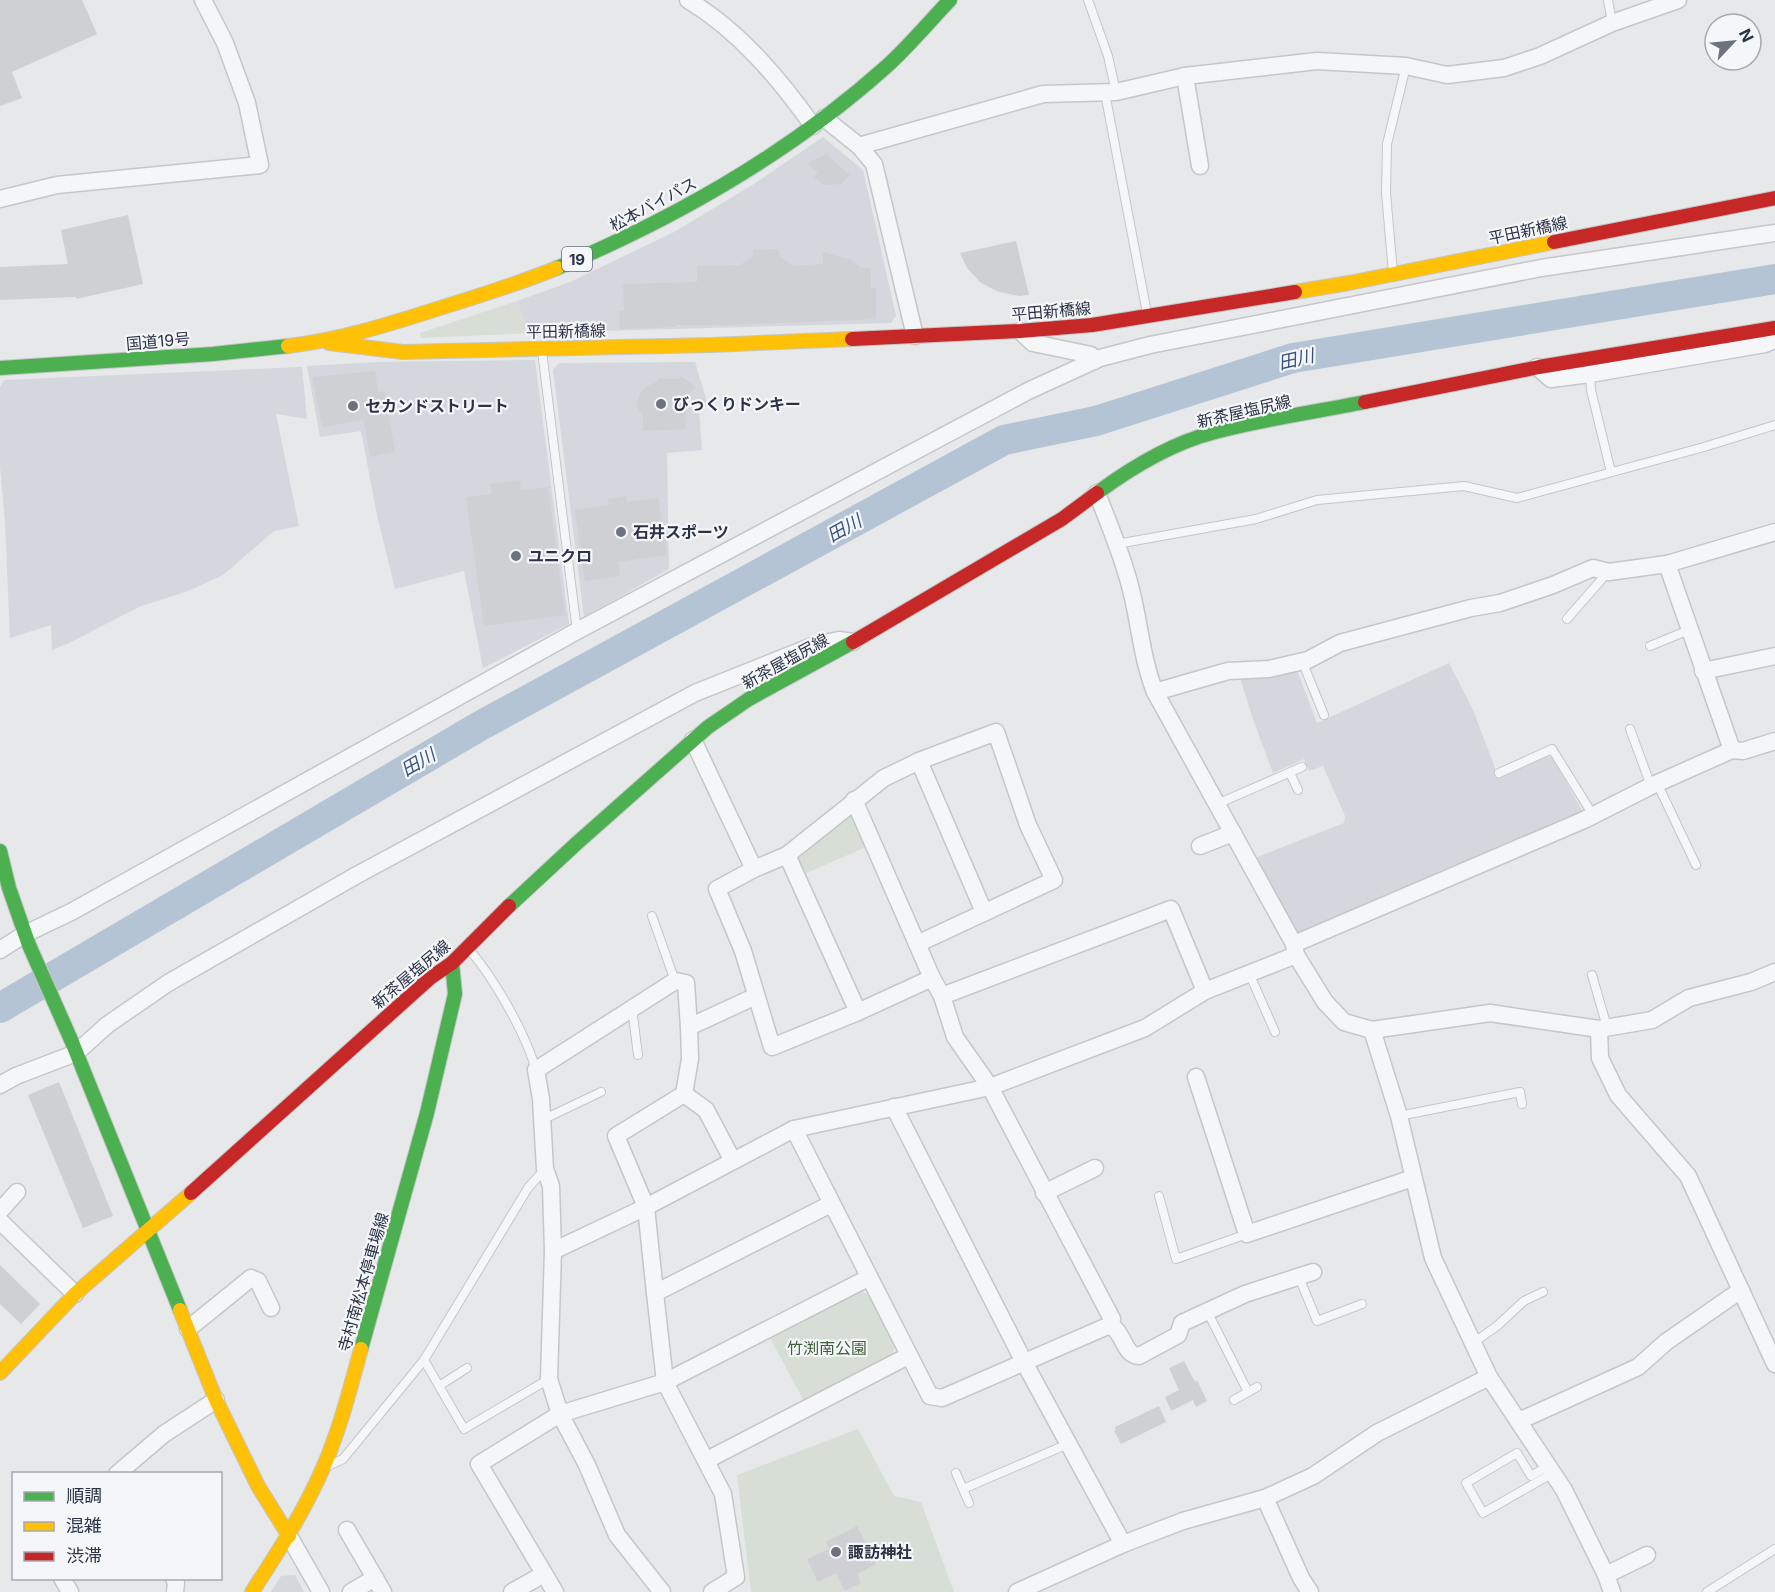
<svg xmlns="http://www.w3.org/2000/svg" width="1775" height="1592" font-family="Inter,'Noto Sans JP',sans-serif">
  <rect width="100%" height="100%" fill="#e6e8ea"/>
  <g fill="#d4d7dd">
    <path d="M823,137L863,170L896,316L891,323L529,333L517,301L570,282L674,232L754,184Z"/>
    <path d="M535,360L569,624L483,668L464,571L395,589L377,515L361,431L320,437L307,366L379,362Z"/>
    <path d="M695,362L708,405L699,411L702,450L667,453L669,569L584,617L553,370L559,363Z"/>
    <path d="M302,367L307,419L276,414L299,526L274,531L223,575L188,591L139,607L69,643L52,650L51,625L10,638L5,522L0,467V387L4,380Z"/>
    <path d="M1449,663L1473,710L1499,778L1545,756L1552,757L1583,812L1294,935L1252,859L1344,823L1345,816L1323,766L1309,771L1304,759L1273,773L1254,722L1240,678L1297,670L1317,723Z"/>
    <path d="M295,1575L304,1592H271L281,1576Z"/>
  </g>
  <g fill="#d6ded6">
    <path d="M517,301L529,333L421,338L420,333Z"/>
    <path d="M846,818H854L866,847L804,874L798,863L800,853Z"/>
    <path d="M859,1291L869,1294L896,1345L891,1355L804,1401L769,1336Z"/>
    <path d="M858,1429L894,1496L921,1502L954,1592H751L737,1475Z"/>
  </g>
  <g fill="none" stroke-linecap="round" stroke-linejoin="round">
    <path stroke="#b4c4d5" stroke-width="30" d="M0,1008L480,726L1004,440L1096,421L1293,358L1775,279"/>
  </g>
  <g fill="#ced0d3">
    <path d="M0,0H82L97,34L12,72L22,98L0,106Z"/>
    <path d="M826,154L850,175L841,184L824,185L814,177L818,172L807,163Z"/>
    <path d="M128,215L143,284L76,299V297L0,300V267L68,264L61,230Z"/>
    <path d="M1016,241L1029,295L1019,296L999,292L981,283L967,268L960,253Z"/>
    <path d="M779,249V256L793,266L823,264V252L852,260L861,268H871V288H876V319L732,325H676V327L620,329L619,311H624L623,284L697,282V266L740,265L753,257V250Z"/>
    <path d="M375,371L378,392L385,391L395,452L370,457L364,420L322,427L312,377Z"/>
    <path d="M681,376L696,387L685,398L686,429L643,431V417L637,406L640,393L646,387L658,381V379H679Z"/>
    <path d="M520,480L521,490L548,487L565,615L484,626L466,497L492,494L490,484Z"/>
    <path d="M626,496L627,502L658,498L667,555L618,562L620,576L585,581L575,510L609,505L608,499Z"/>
    <path d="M59,1082L113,1216L83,1228L28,1095Z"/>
    <path d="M0,1265L40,1304L21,1324L0,1304Z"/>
    <path d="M1184,1361L1195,1382L1197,1380L1207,1401L1196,1407L1193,1400L1171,1411L1165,1397L1179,1390L1169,1368Z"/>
    <path d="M1159,1406L1166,1422L1121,1444L1114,1431L1116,1430L1115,1427Z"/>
    <path d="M857,1526L876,1564L857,1574L861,1583L845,1591L836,1573L818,1582L807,1559L829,1549L826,1542Z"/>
  </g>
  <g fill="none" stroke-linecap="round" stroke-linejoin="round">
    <g stroke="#c4c6c8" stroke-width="10">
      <g id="lane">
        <path d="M1088,0L1108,56L1116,92"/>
        <path d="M1608,0L1612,23"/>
        <path d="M1105,93L1147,313"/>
        <path d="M1393,273L1386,193L1387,144L1406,66"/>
        <path d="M542,351L577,631"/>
        <path d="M1590,374L1591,390L1611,472"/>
        <path d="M1117,544L1256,519L1317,500L1464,486L1517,498L1704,447L1775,425"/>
        <path d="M1567,619L1608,572"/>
        <path d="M1650,646L1689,630"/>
        <path d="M1302,661L1324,715"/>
        <path d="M1630,729L1651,786"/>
        <path d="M1290,773L1298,790"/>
        <path d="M1499,773L1552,749L1593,815"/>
        <path d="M1657,783L1696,865"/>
        <path d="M1217,804L1302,767"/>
        <path d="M652,916L675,981"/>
        <path d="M468,948C494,978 525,1032 536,1070"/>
        <path d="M1249,973L1275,1032"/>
        <path d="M1592,975L1607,1027"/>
        <path d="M632,1008L638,1055"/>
        <path d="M1399,1116L1520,1092L1522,1104"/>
        <path d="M542,1120L601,1092"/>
        <path d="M1159,1196L1176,1259L1247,1234"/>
        <path d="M1299,1277L1317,1321L1362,1304"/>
        <path d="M1207,1311L1248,1392"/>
        <path d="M1473,1343L1497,1326L1524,1301L1543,1292"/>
        <path d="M424,1360L464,1429L549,1379"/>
        <path d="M439,1386L467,1368"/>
        <path d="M1234,1400L1257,1387"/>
        <path d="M330,1465L343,1459L424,1360L528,1188L545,1169"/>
        <path d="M1548,1466L1531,1476L1517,1453L1466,1483L1483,1513L1553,1473"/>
        <path d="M956,1473L969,1503"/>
        <path d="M963,1489L1068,1444"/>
        <path d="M1707,1592L1775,1549"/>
      </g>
    </g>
    <g stroke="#c4c6c8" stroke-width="19">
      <g id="street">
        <path d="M688,0C739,31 778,77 813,126"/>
        <path d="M1185,76L1200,166"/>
        <path d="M824,118L859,146L874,164L915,336"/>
        <path d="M859,146L1043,94L1116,92L1185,76L1317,61L1406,66L1447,75L1504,68L1540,56L1612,23L1678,0"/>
        <path d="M0,199L57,185L260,165L247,103L225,43L203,0"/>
        <path d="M1020,331L1033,343L1091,355L1094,361"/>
        <path d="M1537,367L1551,379L1590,374L1765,344L1772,341L1775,333"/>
        <path d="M1097,493C1110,527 1125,562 1133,598C1140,629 1143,662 1155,692L1294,944"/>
        <path d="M1667,564L1775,532"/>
        <path d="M1703,671L1775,656"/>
        <path d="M1155,692L1228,671L1269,669L1308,660L1340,643L1471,608L1500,603L1553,585L1593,568L1609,572L1667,564L1732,750L1651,786L1584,820L1294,944L1296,955L1325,1002L1344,1022L1372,1030L1490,1013L1599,1029L1652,1020L1689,998L1751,982L1775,972"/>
        <path d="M693,740L754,869"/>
        <path d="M1732,750L1743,751L1775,741"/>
        <path d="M919,761L984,912"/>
        <path d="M854,800L932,978"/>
        <path d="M1200,846L1233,833"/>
        <path d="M787,855L858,1012"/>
        <path d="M917,944L1054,880L1028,825L996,732L919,761L884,778L787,855L754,869L717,889L743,951L772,1047L858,1012L932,978L942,996L955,1037L990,1087L1112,1319L1110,1325"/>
        <path d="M0,950L25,934L71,912L577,631L1028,391L1100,358L1150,345L1541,268L1775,233"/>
        <path d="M942,996L1171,909L1205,991"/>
        <path d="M1599,1029L1600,1058L1618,1095L1688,1176L1775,1364"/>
        <path d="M1372,1030L1399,1116L1433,1258L1489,1377L1564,1490L1606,1575L1612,1592"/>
        <path d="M1196,1077L1247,1234L1413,1178"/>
        <path d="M0,1085L16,1076L76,1053L107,1025L168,983L357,875L695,693L815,645L839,640L853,642"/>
        <path d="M684,1094L706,1110L733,1161"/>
        <path d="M894,1107L1024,1362L1123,1544"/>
        <path d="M794,1129L930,1396L942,1398L1110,1325"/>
        <path d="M1044,1193L1095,1168"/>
        <path d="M0,1211L17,1192"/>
        <path d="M0,1221L75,1294"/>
        <path d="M553,1251L646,1207L794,1129L990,1087L1145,1028L1205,991L1296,955"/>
        <path d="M655,1293L646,1207L616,1136L684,1094L690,1059L689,1027L756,996"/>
        <path d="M1110,1325C1124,1332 1123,1355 1139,1356L1178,1335L1182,1323L1245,1294L1313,1272"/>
        <path d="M188,1329L251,1278L258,1281L271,1308"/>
        <path d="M1519,1421L1638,1367L1666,1342L1741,1290"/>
        <path d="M707,1460L908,1356"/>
        <path d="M117,1474L164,1434L216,1400"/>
        <path d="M1265,1498L1301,1578L1310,1592"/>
        <path d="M347,1530L375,1578"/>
        <path d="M289,1536L321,1592"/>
        <path d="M1606,1575L1647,1555"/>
        <path d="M62,1578L70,1592"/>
        <path d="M174,1578L176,1583L175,1592"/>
        <path d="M351,1592L375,1578L383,1592"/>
        <path d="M512,1592L544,1574"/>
        <path d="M555,1592L479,1464L560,1414L665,1382L868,1278"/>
        <path d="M662,1592L617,1535L587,1465L560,1414L549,1379L553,1251L551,1186L545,1169L541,1099L536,1070L675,981L686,983L689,1027"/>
        <path d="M712,1592L736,1577L723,1494L665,1382L655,1293L831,1204"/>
        <path d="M1017,1592L1123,1544L1183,1521L1265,1498L1313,1476L1377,1433L1489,1377"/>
      </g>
    </g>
    <g stroke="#c4c6c8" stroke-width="16">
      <g id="fast">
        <path d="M557,268C676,218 790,153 887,66C909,46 929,22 950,0"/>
        <path d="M0,368L213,354L288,346"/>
        <path d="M1097,493C1132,467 1172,443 1215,432C1264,419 1315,412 1365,402"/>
        <path d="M0,851L9,888L29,945L72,1042L180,1310"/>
        <path d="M509,906L577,843L708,727L749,699L853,642"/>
        <path d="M361,1349L427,1113L455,994L452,963"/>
      </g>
    </g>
    <g stroke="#c4c6c8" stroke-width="16">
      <g id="slow">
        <path d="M1295,292L1349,283L1554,242"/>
        <path d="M329,343L403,352L712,345L852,339"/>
        <path d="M288,346C340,340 390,324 440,308C479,296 518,284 557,268"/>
        <path d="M180,1310L216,1400L258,1486L289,1536"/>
        <path d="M0,1373L75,1294L191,1193"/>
        <path d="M252,1592C278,1552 304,1512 323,1468C340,1429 350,1389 361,1349"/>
      </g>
    </g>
    <g stroke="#c4c6c8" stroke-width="16">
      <g id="jam">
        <path d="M1554,242L1775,198"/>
        <path d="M852,339L1020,331L1092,325L1295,292"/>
        <path d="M1365,402L1539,367L1775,328"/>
        <path d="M853,642L1062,519L1097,493"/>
        <path d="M191,1193L430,978L452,963L509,906"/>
      </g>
    </g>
    <use href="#lane" stroke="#f5f6f7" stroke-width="8"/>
    <use href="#street" stroke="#f5f6f7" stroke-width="16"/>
    <use href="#fast" stroke="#4caf50" stroke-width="14"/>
    <use href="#slow" stroke="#ffc107" stroke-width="14"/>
    <use href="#jam" stroke="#c62828" stroke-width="14"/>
  </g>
  <g fill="#6c737f" stroke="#f4f6f9" stroke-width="2">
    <circle cx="661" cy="404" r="6"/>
    <circle cx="353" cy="406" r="6"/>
    <circle cx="621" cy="532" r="6"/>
    <circle cx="516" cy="556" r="6"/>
    <circle cx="836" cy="1552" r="6"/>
  </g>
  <g text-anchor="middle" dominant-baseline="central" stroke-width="4.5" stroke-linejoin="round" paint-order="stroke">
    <rect fill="#f4f6f9" stroke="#676e7b" stroke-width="1.5" x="562" y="247" width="30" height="24" rx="4.5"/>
    <g font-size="15" font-weight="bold" fill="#2b3445">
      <text x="577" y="259">19</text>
    </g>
    <g font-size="16" fill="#2b3445" stroke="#f4f6f9">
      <text transform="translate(653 204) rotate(-28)">松本バイパス</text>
      <text transform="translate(1528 230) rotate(-12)">平田新橋線</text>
      <text transform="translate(1051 311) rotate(-5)">平田新橋線</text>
      <text transform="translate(566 331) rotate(-1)">平田新橋線</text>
      <text transform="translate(158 341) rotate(-5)">国道19号</text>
      <text transform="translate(1244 411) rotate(-13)">新茶屋塩尻線</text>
      <text transform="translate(785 661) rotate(-29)">新茶屋塩尻線</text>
      <text transform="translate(411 974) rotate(-40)">新茶屋塩尻線</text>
      <text transform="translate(363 1282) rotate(-74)">寺村南松本停車場線</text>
    </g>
    <g font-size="16" font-weight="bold" fill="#2b3445" stroke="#f4f6f9" text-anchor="start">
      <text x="673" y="404">びっくりドンキー</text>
      <text x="365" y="406">セカンドストリート</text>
      <text x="633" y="532">石井スポーツ</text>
      <text x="528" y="556">ユニクロ</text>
      <text x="848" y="1552">諏訪神社</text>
    </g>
    <g font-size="16" fill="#3f6138" stroke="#f4f6f9">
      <text x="827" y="1348">竹渕南公園</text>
    </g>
    <g font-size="18" font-style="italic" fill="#34527a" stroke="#f4f6f9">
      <text transform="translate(1296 359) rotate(-13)">田川</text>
      <text transform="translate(844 528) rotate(-29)">田川</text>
      <text transform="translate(418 762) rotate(-30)">田川</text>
    </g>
  </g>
  <rect x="12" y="1472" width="210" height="108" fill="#f4f6f9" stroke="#a4a8b1" stroke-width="1.5"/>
  <rect x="24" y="1492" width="30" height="9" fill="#4caf50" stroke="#a4a8b1" stroke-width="1.5"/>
  <text x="66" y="1502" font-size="18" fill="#2b3445">順調</text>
  <rect x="24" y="1522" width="30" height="9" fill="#ffc107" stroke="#a4a8b1" stroke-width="1.5"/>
  <text x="66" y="1532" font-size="18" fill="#2b3445">混雑</text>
  <rect x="24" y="1552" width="30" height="9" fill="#c62828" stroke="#a4a8b1" stroke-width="1.5"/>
  <text x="66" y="1562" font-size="18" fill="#2b3445">渋滞</text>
  <g transform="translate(1733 42) rotate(64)"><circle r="28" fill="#f4f6f9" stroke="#a4a8b1" stroke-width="1.5"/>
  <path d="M0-4.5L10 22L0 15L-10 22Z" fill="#6c737f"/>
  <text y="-9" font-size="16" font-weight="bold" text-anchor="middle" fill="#2b3445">N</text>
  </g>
</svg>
